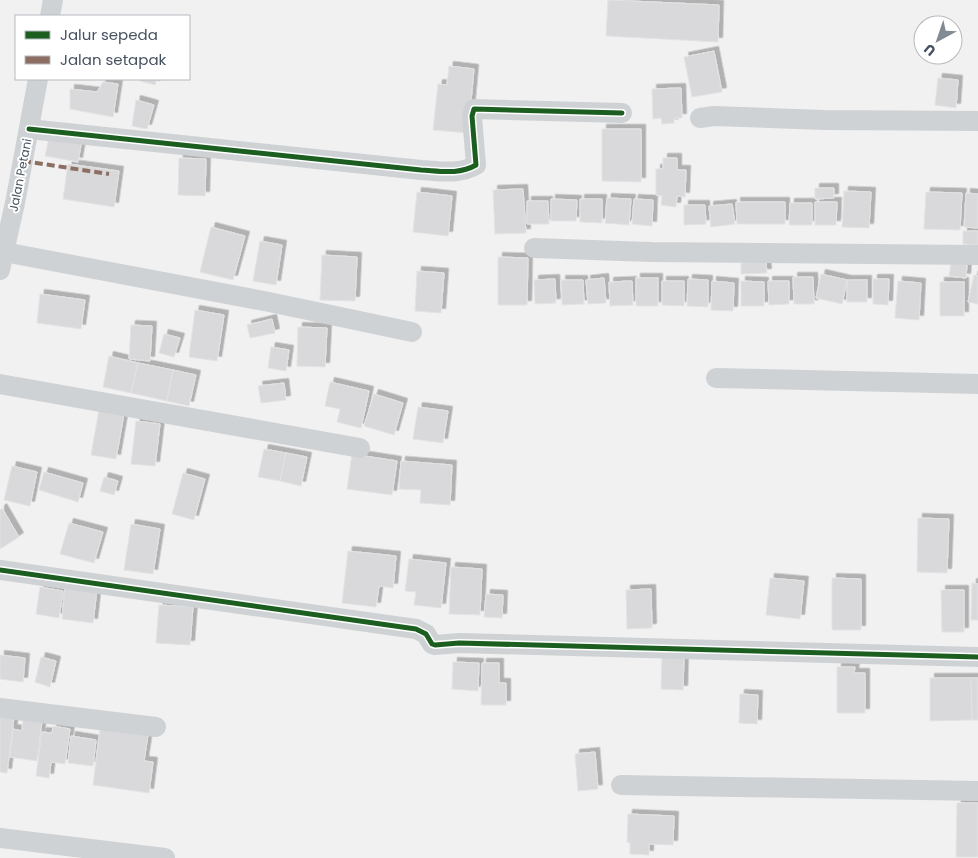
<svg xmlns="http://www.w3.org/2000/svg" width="978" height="858" font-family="Poppins,sans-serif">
  <defs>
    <filter id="shadow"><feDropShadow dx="4.5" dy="-4.5" stdDeviation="0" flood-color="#0004"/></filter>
  </defs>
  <rect width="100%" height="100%" fill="#f2f1f1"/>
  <g fill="#d9d9db" stroke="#e3e3e4" filter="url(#shadow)">
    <path d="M608,0L719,5L718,42L606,36Z"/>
    <path d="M714,51L722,92L692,97L684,57Z"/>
    <path d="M449,66L474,69L468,133L433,130L438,84L447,85Z"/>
    <path d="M938,78L958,80L956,108L935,105Z"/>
    <path d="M140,79H157L155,85L140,81Z"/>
    <path d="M103,82L118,84L113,117L70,109V89L97,92Z"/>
    <path d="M681,88L682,118H674V123L662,124L661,118L653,119L652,89Z"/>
    <path d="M136,100L154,105L147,129L132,126Z"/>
    <path d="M602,129H641V182L602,181Z"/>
    <path d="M50,133L82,139L78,162L45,156Z"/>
    <path d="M179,158L206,159L205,196L178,195Z"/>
    <path d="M663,158H677V170H686L685,197L677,196L676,207L661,205L662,196L656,195V169H663Z"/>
    <path d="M68,164L119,171L114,207L63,199Z"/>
    <path d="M815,188H834V198L815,199Z"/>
    <path d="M523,189L526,233L495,234L493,190Z"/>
    <path d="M844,191L871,192L869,228L842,227Z"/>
    <path d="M417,192L452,196L448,236L413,232Z"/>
    <path d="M926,192L962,193L960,230L924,229Z"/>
    <path d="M966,193L978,194V228L964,227Z"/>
    <path d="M607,198L631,199L629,225L605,223Z"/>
    <path d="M551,199L577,200L576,221H551Z"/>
    <path d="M580,199H602V223L580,222Z"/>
    <path d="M634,199L653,200L652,226L632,224Z"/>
    <path d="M527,201H548L549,224H527Z"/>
    <path d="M736,202H785V224H737Z"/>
    <path d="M815,202H837L836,225H815Z"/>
    <path d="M790,203H812V225H789Z"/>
    <path d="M732,204L735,224L711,227L709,206Z"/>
    <path d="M684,205H705L706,224L684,225Z"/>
    <path d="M211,227L245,236L233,280L200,272Z"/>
    <path d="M963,231H978V245L963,244Z"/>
    <path d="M260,241L282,245L276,285L253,281Z"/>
    <path d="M322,255L357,257L355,301L320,300Z"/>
    <path d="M498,257L528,258L527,305H498Z"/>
    <path d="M766,262L767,273L741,274V263Z"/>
    <path d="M951,264L967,265L966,278L949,276Z"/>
    <path d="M417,271L444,273L441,313L415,311Z"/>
    <path d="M821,274L847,280L842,304L816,298Z"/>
    <path d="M974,275L978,276V304L968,302Z"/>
    <path d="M793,277H813L814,304H794Z"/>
    <path d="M604,278L606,303L588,304L586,280Z"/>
    <rect x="636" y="278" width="22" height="28"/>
    <path d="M555,279L556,303L535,304L534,280Z"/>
    <path d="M688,279L708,280V307L687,306Z"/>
    <path d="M873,279H889L888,305L873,304Z"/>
    <path d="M561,280H583L584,304L562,305Z"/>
    <rect x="847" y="280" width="20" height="22"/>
    <path d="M632,281L633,305L610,306L609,282Z"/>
    <path d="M662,281H684V306L662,305Z"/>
    <path d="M712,281L734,283L733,311L711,310Z"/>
    <path d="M741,281L764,282V306H741Z"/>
    <path d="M768,281H789V304L769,305Z"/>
    <path d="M898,281L921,283L919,320L895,318Z"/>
    <rect x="940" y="282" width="24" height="34"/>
    <path d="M40,294L85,300L81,329L37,323Z"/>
    <path d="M195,310L224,315L217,361L189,357Z"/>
    <path d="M272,319L275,333L250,338L247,325Z"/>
    <path d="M131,325L152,326L150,361L129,359Z"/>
    <path d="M298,327L327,328L325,367L297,366Z"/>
    <path d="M164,334L180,338L174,357L159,353Z"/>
    <path d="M271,347L289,350L286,371L268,368Z"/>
    <path d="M109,356L138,363L131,393L103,387Z"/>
    <path d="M138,363L173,370L167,401L131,393Z"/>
    <path d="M173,370L196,375L189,406L167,401Z"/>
    <path d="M330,382L369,391L361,428L337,422L340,409L325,406Z"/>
    <path d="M284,383L286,400L261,403L258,386Z"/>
    <path d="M374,394L403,403L394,435L364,426Z"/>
    <path d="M100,404L125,408L116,459L91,455Z"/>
    <path d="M418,407L448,411L443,443L413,439Z"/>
    <path d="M136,421L160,424L155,466L131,464Z"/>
    <path d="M264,449L286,453L280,481L258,477Z"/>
    <path d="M286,453L307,457L301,486L280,481Z"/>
    <path d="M352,454L397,461L392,495L347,489Z"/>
    <path d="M401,461L452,465L450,505L420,503L421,490L399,489Z"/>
    <path d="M12,466L37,472L30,506L4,500Z"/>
    <path d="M44,472L83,483L78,502L39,490Z"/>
    <path d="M183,473L205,479L194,520L172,514Z"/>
    <path d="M104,477L118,481L114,495L100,491Z"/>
    <path d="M2,508L19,537L0,549V510Z"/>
    <path d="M918,518L949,519L947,573L917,572Z"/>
    <path d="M69,523L103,532L94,563L60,554Z"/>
    <path d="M131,524L160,529L153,574L124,570Z"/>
    <path d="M348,551L396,556L393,588L379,586L376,607L342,603Z"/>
    <path d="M409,559L446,563L441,608L414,605L416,592L405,591Z"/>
    <path d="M451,567L482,569L480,615L449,614Z"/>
    <path d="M770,578L804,581L800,619L766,615Z"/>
    <path d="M832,578L861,579V630H832Z"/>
    <path d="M972,583L978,584V620H971Z"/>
    <path d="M65,585L97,589L93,623L62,619Z"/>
    <path d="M40,587L63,591L59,618L36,614Z"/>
    <path d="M651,589L652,628L627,629L626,590Z"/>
    <path d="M941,590H964V632H942Z"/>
    <path d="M486,594L503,595L502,618L484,617Z"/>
    <path d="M159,605L193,607L190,645L156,643Z"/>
    <path d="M0,655L25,658L23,682L0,679Z"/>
    <path d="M662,655L684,656L683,690L661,689Z"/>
    <path d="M41,657L56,661L50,687L35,682Z"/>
    <path d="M453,662L479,663L478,691L452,689Z"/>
    <path d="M482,663H499V683H506V705H481Z"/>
    <path d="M837,667H855L854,673H865V713H837Z"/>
    <path d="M930,678H971L972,720L930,721Z"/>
    <path d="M971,678H978V720H972Z"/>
    <path d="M740,694L758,695L757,724L739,723Z"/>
    <path d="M0,716L14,717L7,773L0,772Z"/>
    <path d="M23,719L42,721L37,761L10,757L13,729L22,731Z"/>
    <path d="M53,726L70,729L65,764L51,762L49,778L36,776L42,732L52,733Z"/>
    <path d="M100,729L148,735L144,761L153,762L149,793L93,785Z"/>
    <path d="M71,736L96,740L93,766L68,763Z"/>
    <path d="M595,752L598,789L578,791L575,754Z"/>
    <path d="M957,803H978V857H956Z"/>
    <path d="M628,814L674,816L673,845L649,844V855L630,854V843L627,842Z"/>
  </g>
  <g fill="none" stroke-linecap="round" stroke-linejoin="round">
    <g stroke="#cfd2d5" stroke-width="20">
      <path d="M50,16L53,0"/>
      <path d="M700,118L714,116L824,120L978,121"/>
      <path d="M29,129L421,170C440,171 459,175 476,165L472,116L474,109L622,113"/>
      <path d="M534,248L651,252L978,255"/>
      <path d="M4,252L269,302L412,332"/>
      <path d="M0,270L15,203L38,79"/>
      <path d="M716,378L978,384"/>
      <path d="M0,384L360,448"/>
      <path d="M0,570L416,629L426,634L432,644L435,645L459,643L978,657"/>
      <path d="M0,708L156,727"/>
      <path d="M621,785L978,791"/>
      <path d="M0,838L165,858"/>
    </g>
    <path stroke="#8d6e63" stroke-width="4" stroke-dasharray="8 4" stroke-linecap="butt" d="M23,161L109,174"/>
    <g stroke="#fff" stroke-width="8">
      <g id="cycleway">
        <path d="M29,129L421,170C440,171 459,175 476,165L472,116L474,109L622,113"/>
        <path d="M0,570L416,629L426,634L432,644L435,645L459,643L978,657"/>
      </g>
    </g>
    <use href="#cycleway" stroke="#1b5e20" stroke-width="5"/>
  </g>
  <g text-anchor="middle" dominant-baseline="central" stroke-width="4" stroke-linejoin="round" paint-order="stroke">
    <g font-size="12" fill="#465260" stroke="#fff">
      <text transform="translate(20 175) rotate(-79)">Jalan Petani</text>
    </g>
  </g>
  <rect x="15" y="15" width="175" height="65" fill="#ffffff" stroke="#b5babf"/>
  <rect x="25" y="31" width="25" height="8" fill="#1b5e20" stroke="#b5babf"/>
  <text x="60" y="40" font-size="15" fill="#465260">Jalur sepeda</text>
  <rect x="25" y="56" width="25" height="8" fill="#8d6e63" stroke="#b5babf"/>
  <text x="60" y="65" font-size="15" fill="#465260">Jalan setapak</text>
  <g transform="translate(938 40) rotate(220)"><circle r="24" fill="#ffffff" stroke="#b5babf"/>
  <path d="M0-4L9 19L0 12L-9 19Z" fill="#828a93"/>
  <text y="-8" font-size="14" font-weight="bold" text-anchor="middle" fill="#465260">U</text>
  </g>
</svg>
